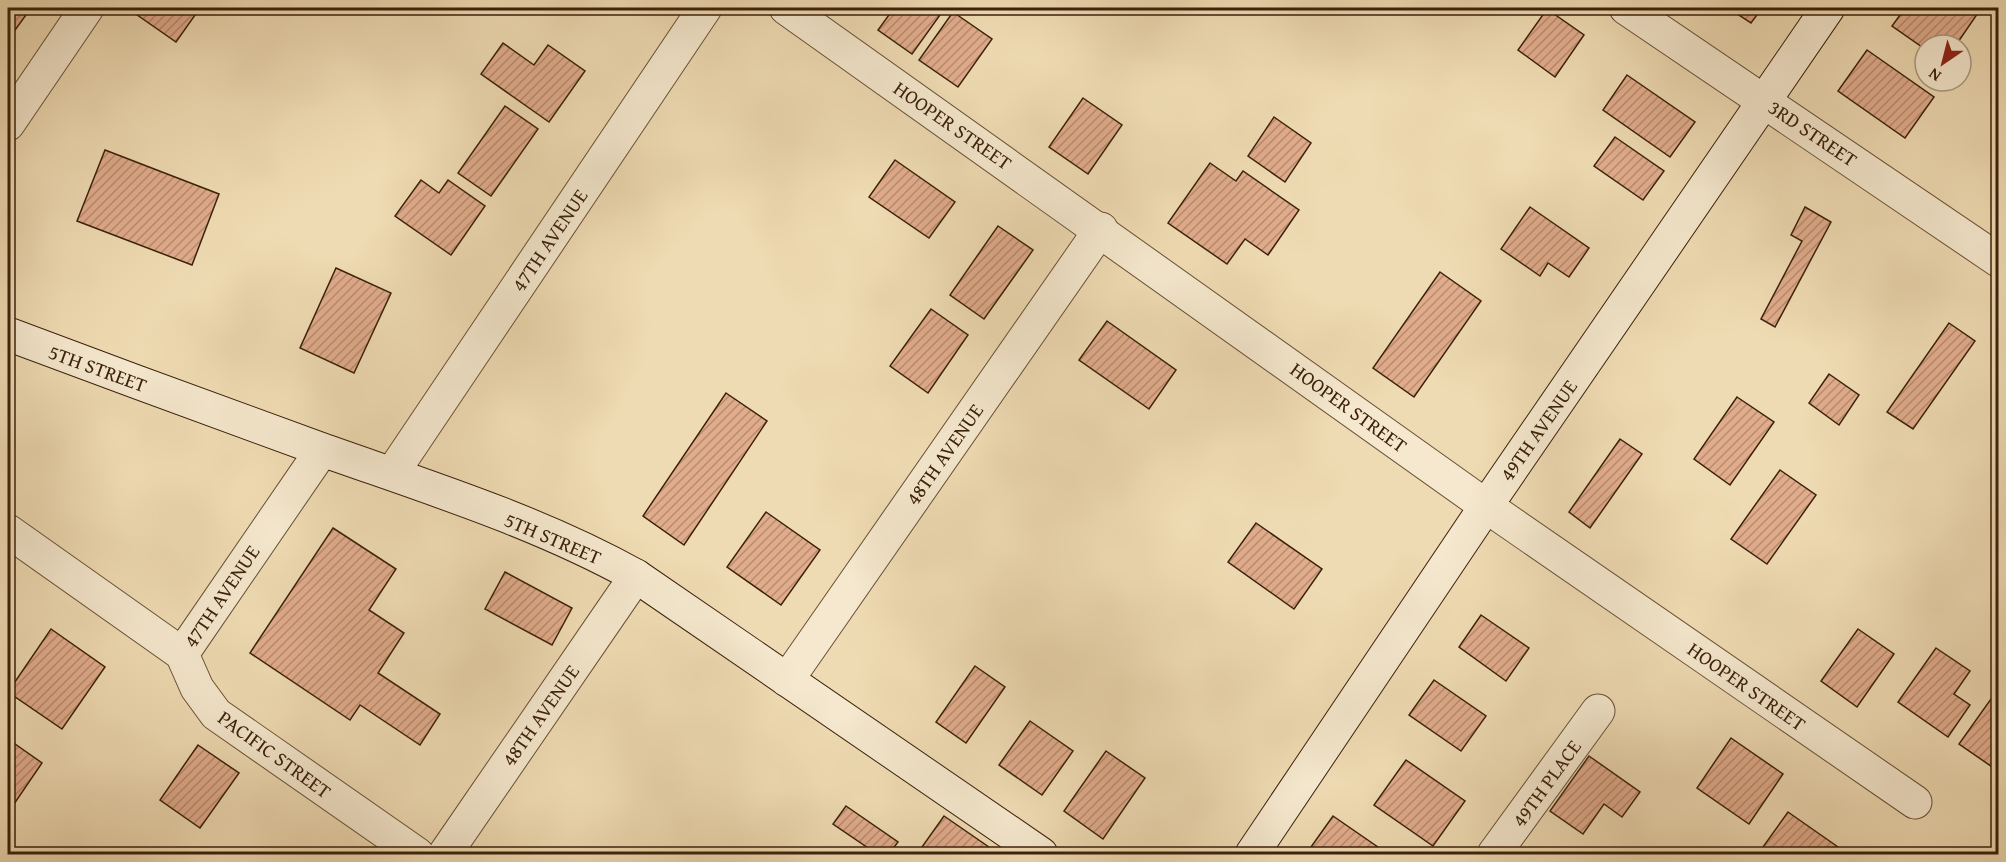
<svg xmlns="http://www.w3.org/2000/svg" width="2006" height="862" font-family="'Gentium Book Plus',serif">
  <defs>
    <pattern id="building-hatch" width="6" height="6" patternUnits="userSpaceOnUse" patternTransform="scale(1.5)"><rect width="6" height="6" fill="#e1ac8c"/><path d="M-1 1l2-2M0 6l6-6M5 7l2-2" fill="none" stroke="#b88c71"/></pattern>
  </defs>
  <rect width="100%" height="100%" fill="#efdbb3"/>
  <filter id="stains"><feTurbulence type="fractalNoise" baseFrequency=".00333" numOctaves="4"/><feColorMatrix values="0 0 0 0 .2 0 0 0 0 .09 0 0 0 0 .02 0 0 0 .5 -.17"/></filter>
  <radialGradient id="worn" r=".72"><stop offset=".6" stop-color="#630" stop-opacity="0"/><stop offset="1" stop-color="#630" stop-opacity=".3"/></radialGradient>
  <g fill="url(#building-hatch)" stroke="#3b210b" stroke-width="1.5">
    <path d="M8,8H31L10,37L8,36Z"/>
    <path d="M136,8H200L176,42L133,12Z"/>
    <path d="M894,8H945L912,54L878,30Z"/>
    <path d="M1728,8H1762L1751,23Z"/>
    <path d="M1905,8H1977L1980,10L1956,45H1925V49L1892,26Z"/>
    <path d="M1547,9L1584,35L1555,77L1518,50Z"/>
    <path d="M953,12L992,39L958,87L919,60Z"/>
    <path d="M503,43L534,65L548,45L585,71L549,122L481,74Z"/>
    <path d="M1867,50L1934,97L1905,138L1838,91Z"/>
    <path d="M1627,75L1695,122L1670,157L1603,110Z"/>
    <path d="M1083,98L1122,125L1088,174L1049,147Z"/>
    <path d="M505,106L538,129L491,196L458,173Z"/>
    <path d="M1274,117L1311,143L1285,182L1248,156Z"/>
    <path d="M1615,137L1664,171L1643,200L1594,166Z"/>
    <path d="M105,150L219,194L192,265L77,221Z"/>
    <path d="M895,160L955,202L929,238L869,197Z"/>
    <path d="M1210,163L1236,181L1243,171L1299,210L1268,255L1245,239L1227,264L1168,223Z"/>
    <path d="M421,180L439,193L448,180L485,206L451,255L395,216Z"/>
    <path d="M1530,207L1589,248L1569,277L1548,263L1540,276L1501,249Z"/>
    <path d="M1805,207L1831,222L1775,327L1761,319L1802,241L1791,235Z"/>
    <path d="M998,226L1033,250L984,319L950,295Z"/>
    <path d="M336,268L391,293L354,373L300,348Z"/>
    <path d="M1440,272L1481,301L1414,397L1373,368Z"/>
    <path d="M931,309L968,335L928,393L890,366Z"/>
    <path d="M1107,321L1176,370L1149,409L1079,360Z"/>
    <path d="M1949,323L1975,341L1913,429L1887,412Z"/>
    <path d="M1829,374L1859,395L1839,425L1809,403Z"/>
    <path d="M726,393L767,421L684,545L643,516Z"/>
    <path d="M1737,397L1774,422L1730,485L1694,459Z"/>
    <path d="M1620,439L1642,454L1590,528L1569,512Z"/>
    <path d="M1780,470L1816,495L1767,564L1731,539Z"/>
    <path d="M766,512L820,550L781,605L727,567Z"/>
    <path d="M1256,523L1322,569L1294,609L1228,562Z"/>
    <path d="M333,528L396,569L369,610L404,633L378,673L440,714L420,745L360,705L350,720L250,653Z"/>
    <path d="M505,572L572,608L552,645L485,609Z"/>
    <path d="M1481,615L1529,648L1506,681L1459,647Z"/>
    <path d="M51,629L105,667L62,729L8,692Z"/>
    <path d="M1858,629L1894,654L1857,707L1821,681Z"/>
    <path d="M1936,648L1970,671L1954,694L1970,705L1948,737L1898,702Z"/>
    <path d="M975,666L1005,687L966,743L936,722Z"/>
    <path d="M1434,680L1486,716L1461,751L1409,715Z"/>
    <path d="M1998,689V771L1959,744Z"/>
    <path d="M1030,721L1073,751L1042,795L999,765Z"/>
    <path d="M1731,738L1783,774L1749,824L1697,788Z"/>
    <path d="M8,739L42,763L12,807L8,804Z"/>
    <path d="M198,745L239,773L200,828L160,800Z"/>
    <path d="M1106,751L1145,778L1103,839L1064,811Z"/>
    <path d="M1589,756L1640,792L1622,817L1604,804L1583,834L1550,811Z"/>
    <path d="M1406,760L1465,801L1433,846L1374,805Z"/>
    <path d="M846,806L898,842L889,854H877L833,824Z"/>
    <path d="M1788,812L1848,854H1758Z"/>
    <path d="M944,816L999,854H917Z"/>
    <path d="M1333,816L1388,854H1306Z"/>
  </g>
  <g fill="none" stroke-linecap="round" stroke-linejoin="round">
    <g stroke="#685035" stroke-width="35">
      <g id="street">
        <path d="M786,8L1486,506L1915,802"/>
        <path d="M1626,8L1998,260"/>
        <path d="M8,124L87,8"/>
        <path d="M393,472L705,8"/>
        <path d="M8,531L182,654L197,688L216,714L417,854"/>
        <path d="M182,654L322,450"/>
        <path d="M787,680L1101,229"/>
        <path d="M445,854L636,576"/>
        <path d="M1494,854L1598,711"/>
      </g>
    </g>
    <g stroke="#3b210b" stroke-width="35">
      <g id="secondary">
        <path d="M8,334C112,373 215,411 320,449C427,487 537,521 636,576L1041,854"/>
        <path d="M1252,854L1486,506L1828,8"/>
      </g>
    </g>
    <use href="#street" stroke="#f5e8ce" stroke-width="33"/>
    <use href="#secondary" stroke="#f5e8ce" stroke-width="33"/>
  </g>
  <g text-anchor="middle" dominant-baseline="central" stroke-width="5" stroke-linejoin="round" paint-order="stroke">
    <g font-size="20" fill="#3b210b" stroke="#f5e8ce">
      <text transform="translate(953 125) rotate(35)">HOOPER STREET</text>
      <text transform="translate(1813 133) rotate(34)">3RD STREET</text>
      <text transform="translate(549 240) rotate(-56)">47TH AVENUE</text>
      <text transform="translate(98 368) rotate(20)">5TH STREET</text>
      <text transform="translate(1349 407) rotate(36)">HOOPER STREET</text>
      <text transform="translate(1538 430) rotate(-55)">49TH AVENUE</text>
      <text transform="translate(944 454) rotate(-55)">48TH AVENUE</text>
      <text transform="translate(553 538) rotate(23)">5TH STREET</text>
      <text transform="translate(221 596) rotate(-56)">47TH AVENUE</text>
      <text transform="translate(1747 686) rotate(35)">HOOPER STREET</text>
      <text transform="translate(540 715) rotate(-55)">48TH AVENUE</text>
      <text transform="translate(275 754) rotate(36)">PACIFIC STREET</text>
      <text transform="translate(1546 783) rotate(-54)">49TH PLACE</text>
    </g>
  </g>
  <rect width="2006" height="862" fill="none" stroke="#efdbb3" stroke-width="30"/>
  <rect x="9" y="9" width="1988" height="844" fill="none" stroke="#3b210b" stroke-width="3"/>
  <rect x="15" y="15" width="1976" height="832" fill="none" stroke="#3b210b" stroke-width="1.5"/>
  <g transform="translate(1943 63) rotate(215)"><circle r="28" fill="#f5e8ce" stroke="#ab9880" stroke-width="1.5"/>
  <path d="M0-4.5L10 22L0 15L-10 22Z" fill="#8f2418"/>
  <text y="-9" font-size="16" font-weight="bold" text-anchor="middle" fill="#3b210b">N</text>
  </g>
  <rect width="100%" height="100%" filter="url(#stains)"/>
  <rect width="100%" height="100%" fill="url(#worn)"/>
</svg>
